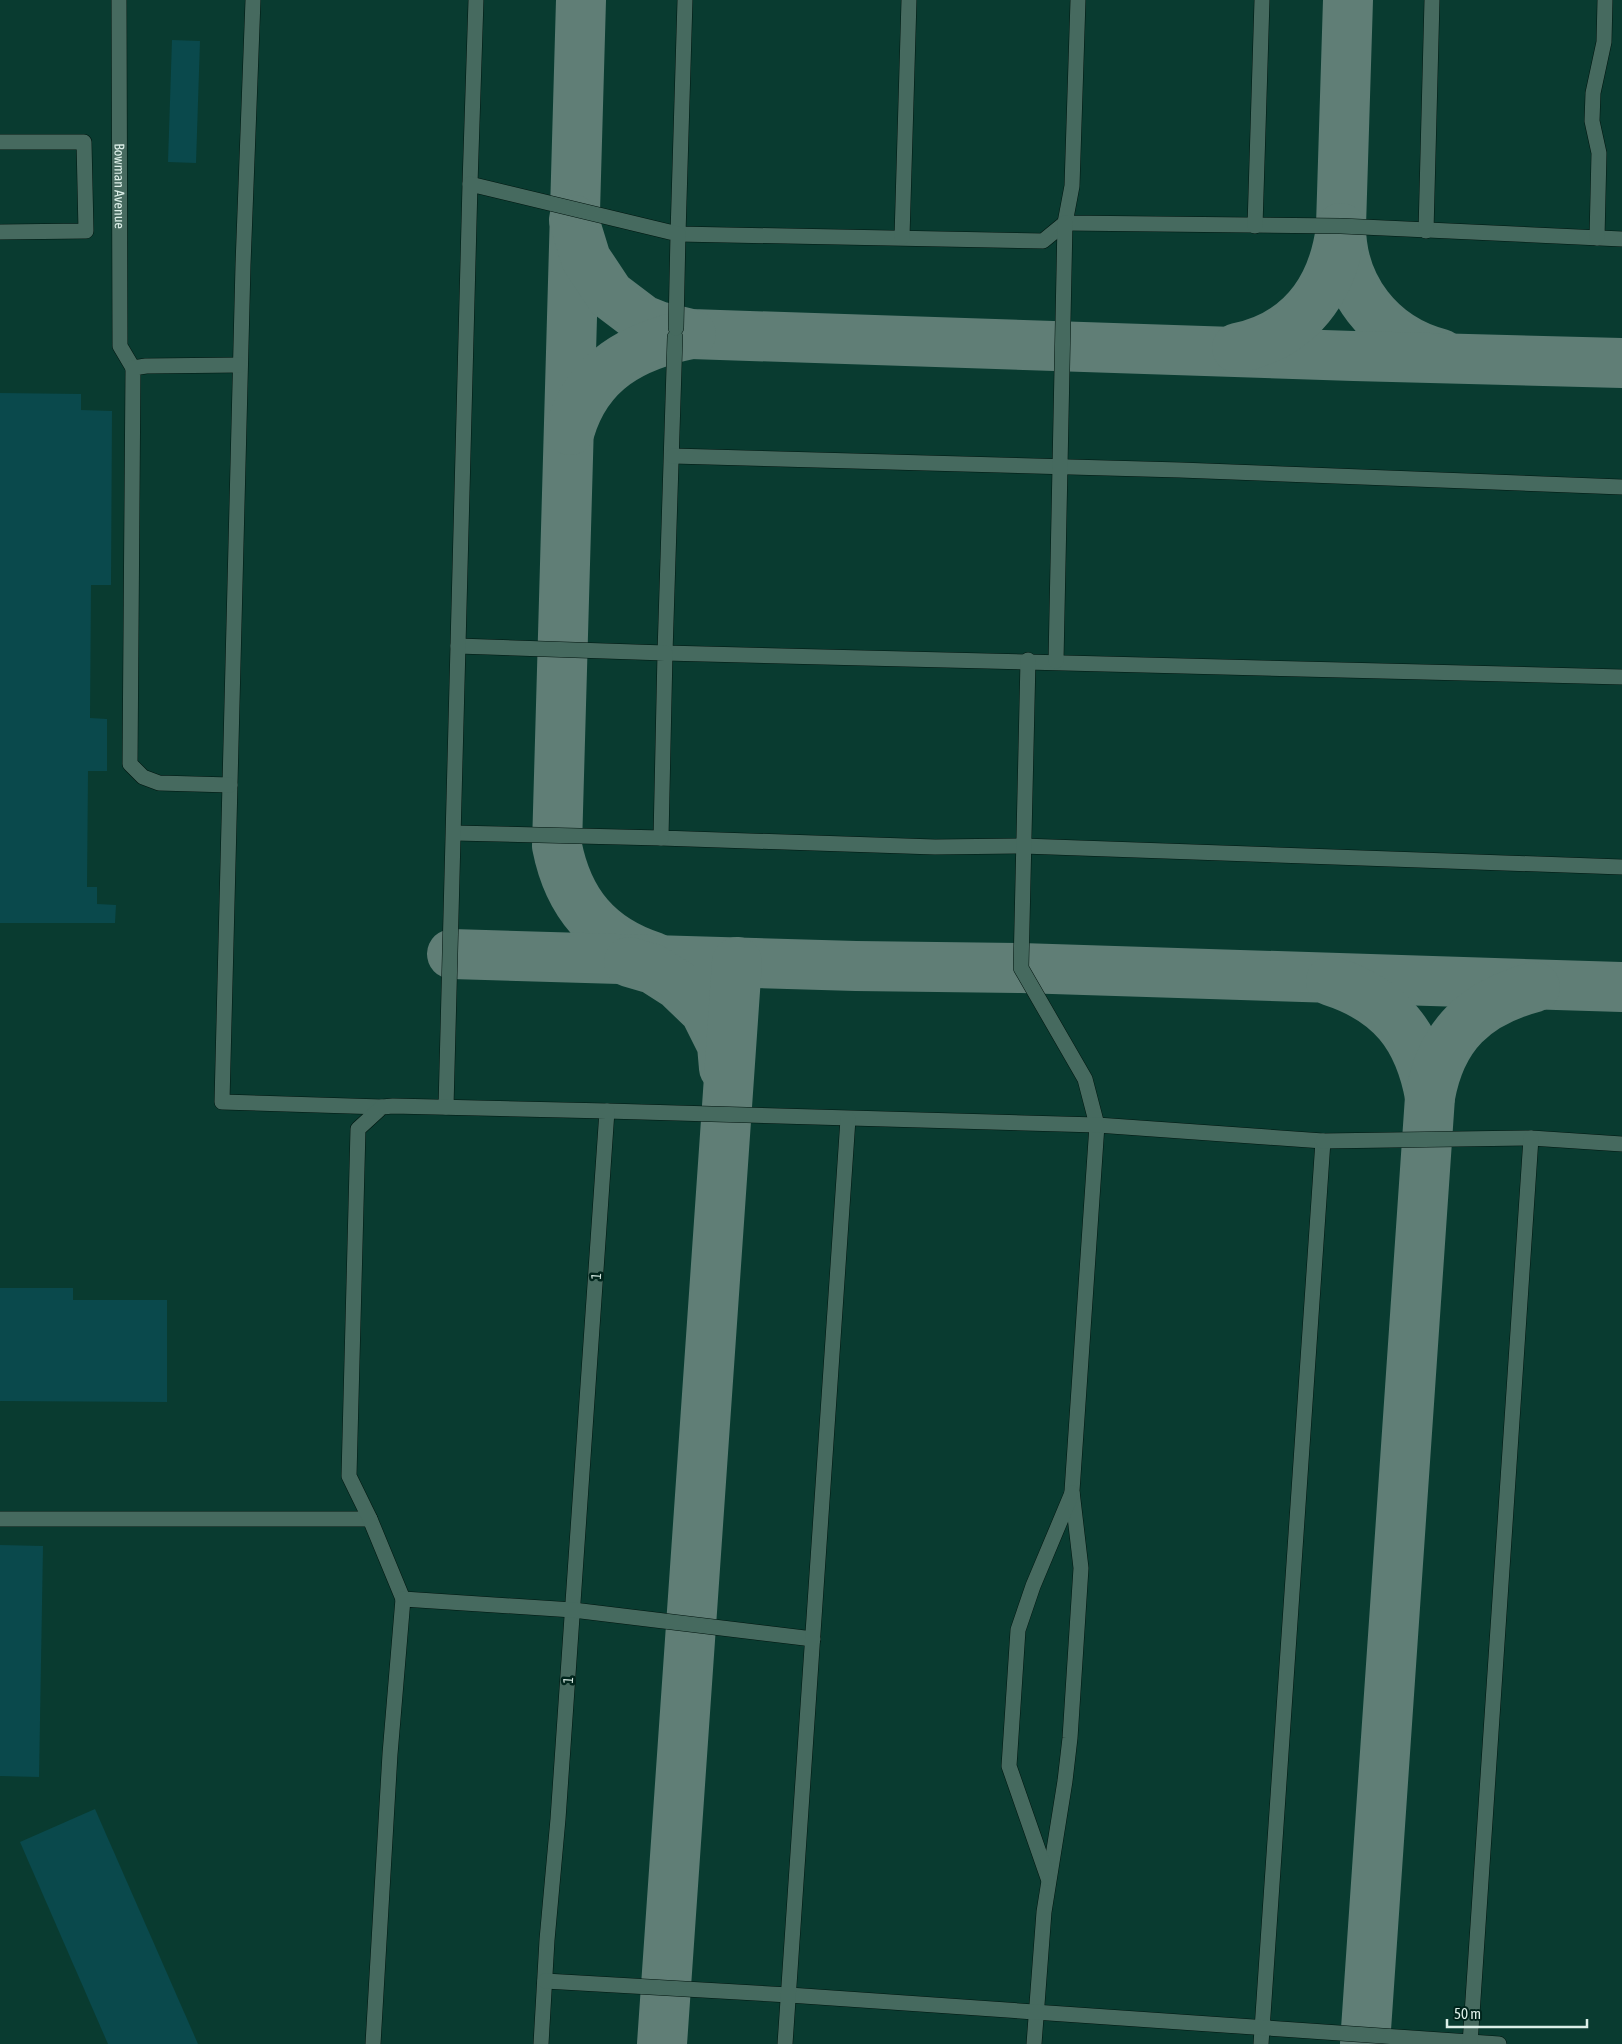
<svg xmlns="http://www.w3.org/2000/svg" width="1622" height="2044" font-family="'Asap Condensed',sans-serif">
  <rect width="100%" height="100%" fill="#0a2f26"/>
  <rect fill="#093b30" x="0" y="0" width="1622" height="2044"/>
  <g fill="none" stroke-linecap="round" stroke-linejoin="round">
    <g stroke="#607e76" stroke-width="50">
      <path d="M581,0L557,846C568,902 598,939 654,957"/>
      <path d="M1348,0L1341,226C1341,286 1379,338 1441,354"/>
      <path d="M574,220L586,259L610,295L643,320L658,326L691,334L1354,356L1622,363"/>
      <path d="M1237,348C1300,335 1333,289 1341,228"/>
      <path d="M570,430C588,370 633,346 691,334"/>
      <path d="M452,954L856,966L1021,968L1622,987"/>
      <path d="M629,962L653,969L678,985L705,1011L722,1045L724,1068"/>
      <path d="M1331,981C1390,1000 1419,1036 1430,1097"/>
      <path d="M662,2044L737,962"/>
      <path d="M1365,2044L1430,1097C1441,1035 1475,1003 1535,987"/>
    </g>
  </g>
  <g fill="#0a494c">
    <path d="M172,40L200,41L196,163L168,162Z"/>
    <path d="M0,393L81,394V410L112,411L111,585H91L90,718L107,719V771H88L87,887H97V904L116,905L115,923H0Z"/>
    <path d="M0,1288H73V1300H167V1402L0,1401Z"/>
    <path d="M0,1545L43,1546L39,1777L0,1776Z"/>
    <path d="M95,1809L198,2044H108L20,1842Z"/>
  </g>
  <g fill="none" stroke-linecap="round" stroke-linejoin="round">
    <g stroke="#00150f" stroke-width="16">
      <g id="minor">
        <path id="s1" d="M119,0L120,346L133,368"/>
        <path d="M253,0L243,265L222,1102L382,1107"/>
        <path d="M685,0L678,234L1043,241L1065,223"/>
        <path d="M1078,0L1072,186L1065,223L1341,226L1622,239"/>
        <path d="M0,142H84L86,231L0,232"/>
        <path d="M470,184L476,0"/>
        <path d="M1255,226L1262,0"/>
        <path d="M1426,231L1432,0"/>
        <path d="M902,237L909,0"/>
        <path d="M1597,238L1599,153L1592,121L1593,93L1604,42L1605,0"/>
        <path d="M675,337L665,653L1622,677"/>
        <path d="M673,456L1180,470L1622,487"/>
        <path d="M458,646L665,653L661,838L935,847L1023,846L1622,867"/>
        <path d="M1028,660L1021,968L1085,1079L1097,1125L1072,1491L1081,1568L1070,1738L1065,1781L1044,1912L1034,2044"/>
        <path d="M1056,661L1065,223"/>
        <path d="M230,785L159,783L143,777L130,764L133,368L146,366L240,365"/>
        <path d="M454,833L661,838"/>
        <path d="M446,1107L470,184L678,234L676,328"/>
        <path d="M607,1111L1097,1125L1323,1141L1261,2044"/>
        <path d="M1323,1141L1531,1138L1622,1144"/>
        <path d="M0,1519H370"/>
        <path d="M403,1599L370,1519L349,1476L358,1129L382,1107L393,1106L607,1111L558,1819L547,1940L541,2044"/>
        <path d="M1048,1878L1009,1766L1011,1736L1018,1630L1033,1586L1072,1493"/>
        <path d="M545,1981L789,1995L1499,2044"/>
        <path d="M373,2044L390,1754L403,1599L573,1610L813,1639"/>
        <path d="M785,2044L848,1119"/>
        <path d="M1470,2044L1531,1138"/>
      </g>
    </g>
    <use href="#minor" stroke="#466a5f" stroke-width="15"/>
  </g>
  <g text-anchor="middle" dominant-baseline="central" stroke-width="5" stroke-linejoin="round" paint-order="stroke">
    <g font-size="14" fill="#dcefe8" stroke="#00251c">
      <text stroke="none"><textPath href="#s1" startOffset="186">Bowman Avenue</textPath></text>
      <text transform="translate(596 1276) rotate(-86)">1</text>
      <text transform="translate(568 1680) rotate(-86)">1</text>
    </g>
  </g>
  <path d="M1447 2019v8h140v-8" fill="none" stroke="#dcefe8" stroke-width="2.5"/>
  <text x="1454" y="2019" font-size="15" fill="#dcefe8" stroke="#00251c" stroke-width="4" paint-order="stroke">50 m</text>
</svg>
